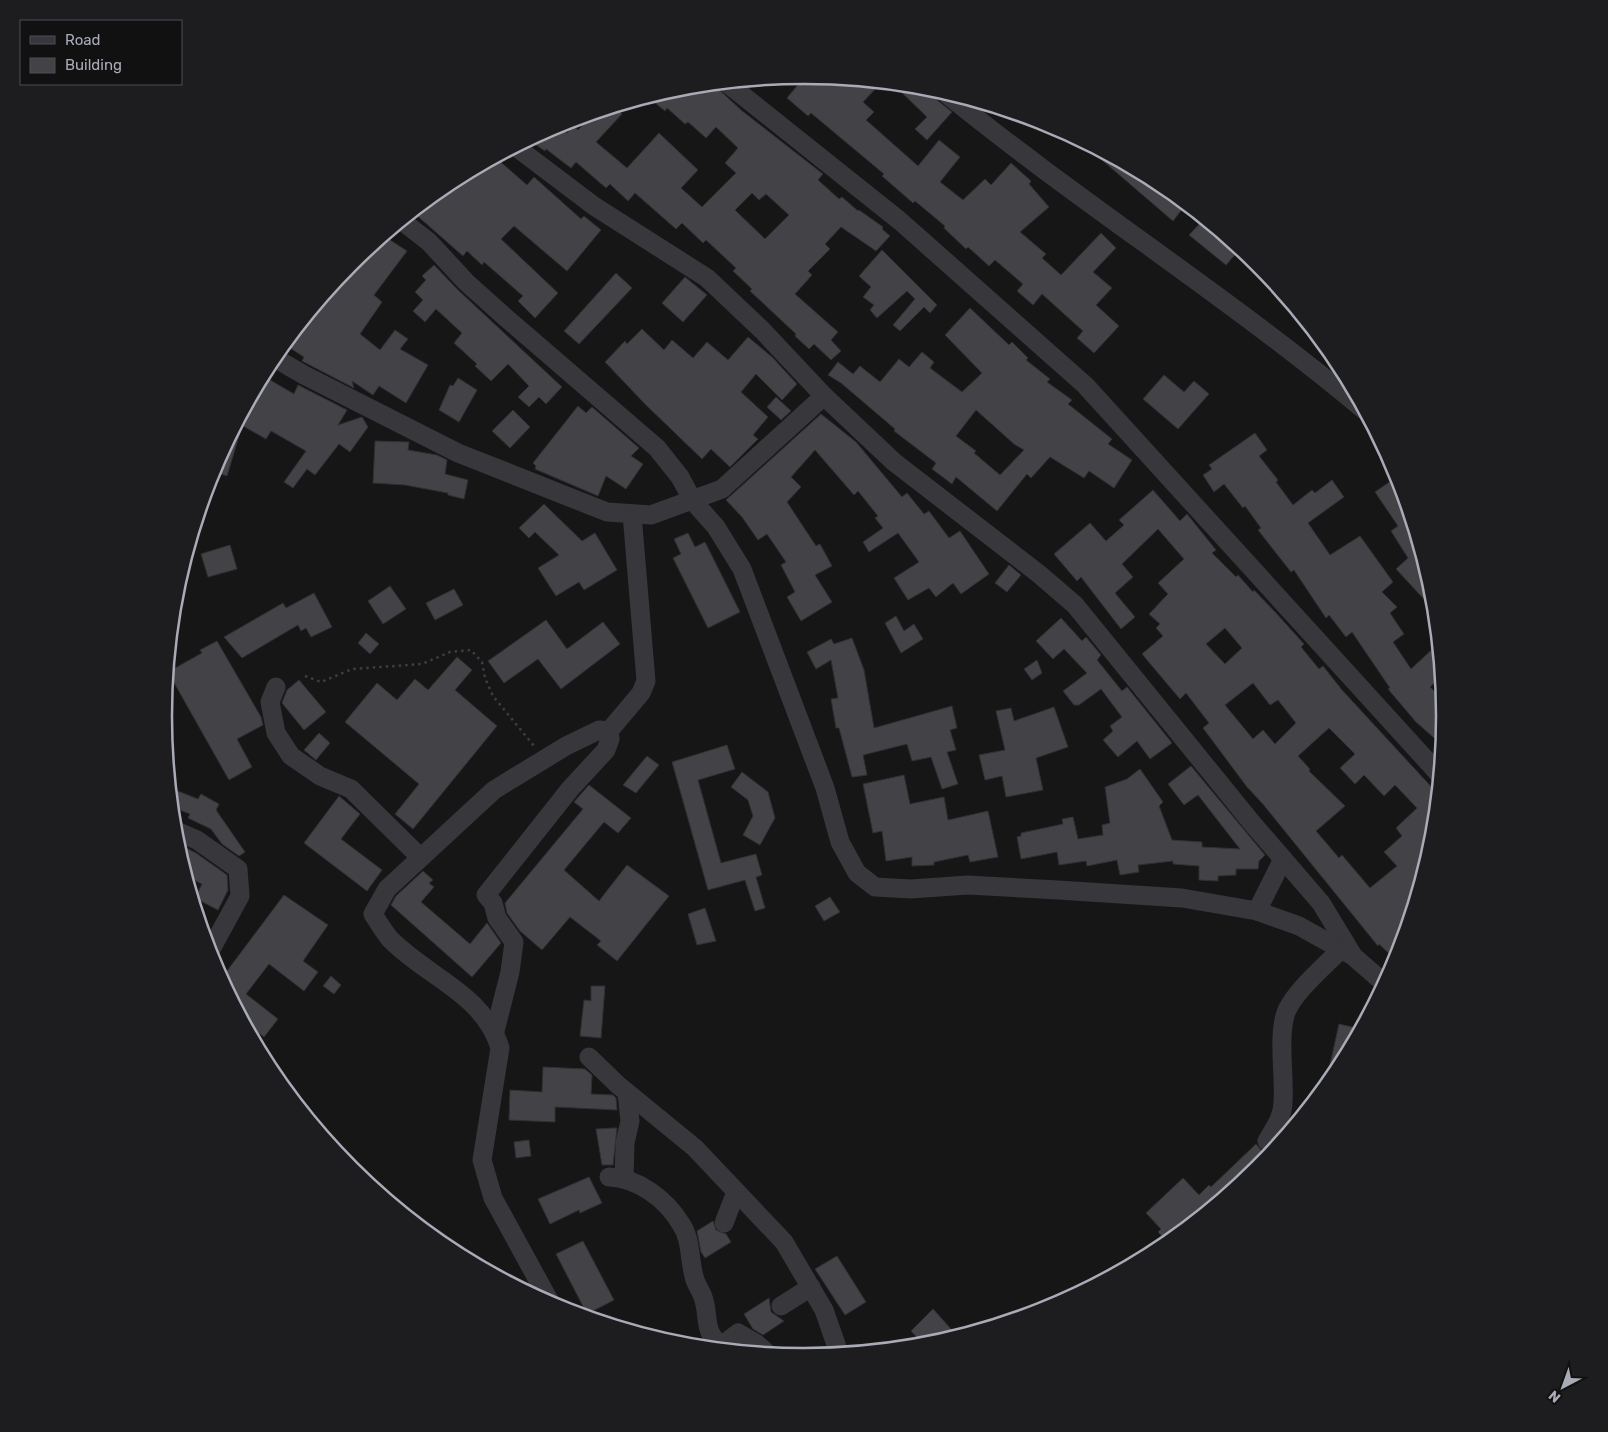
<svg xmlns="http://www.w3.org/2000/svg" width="1608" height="1432" font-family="Rubik,sans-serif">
  <rect width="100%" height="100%" fill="#161617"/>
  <g fill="#434347" stroke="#303033" fill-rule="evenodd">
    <path d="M806,75L881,83L863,102L874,112L866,120L918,166L939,140L960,157L940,182L963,200L985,179L991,185L1011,163L1031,181L1029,184L1049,207L1020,232L1046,254L1042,258L1061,275L1101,233L1116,248L1093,272L1112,288L1096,305L1119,326L1094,353L1077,338L1083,331L1042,294L1033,305L1017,291L1023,284L995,260L989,266L968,247L966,249L944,228L945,226L915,201L913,203L882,176L884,174L811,113L808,116L787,98Z"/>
    <path d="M713,84L741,110L823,174L818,180L839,199L842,197L858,211L859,210L883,227L882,229L890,236L876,251L841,227L825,244L830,249L808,271L812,275L795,294L838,332L831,340L841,351L831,360L814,344L809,349L795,336L796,334L750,291L752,289L733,271L736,268L706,240L703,243L682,223L676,229L635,193L628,201L610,184L606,188L576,162L571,168L546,149L545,151L529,140L556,125L567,133L573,126L578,130L595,113L614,107L622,114L596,142L627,168L659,133L698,170L681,188L702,207L736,173L725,163L738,148L716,127L706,138L688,122L685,124L667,108L665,111L648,97L679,87ZM752,193L759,200L766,194L789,215L765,239L735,210Z"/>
    <path d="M893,84L934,89L933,96L937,100L952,112L927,140L915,129L927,117Z"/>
    <path d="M1097,149L1160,183L1186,204L1173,221L1095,154Z"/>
    <path d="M496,158L527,185L534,177L581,219L584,216L601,230L567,271L514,226L501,239L558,293L535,318L518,301L523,296L484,262L482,265L467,251L463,256L413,212L448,183Z"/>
    <path d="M1204,219L1240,249L1226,265L1189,235Z"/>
    <path d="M384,236L407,251L374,295L382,302L360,334L380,350L395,330L408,339L400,349L428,365L406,403L379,386L373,395L352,381L354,388L302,361L304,357L284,344L351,263Z"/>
    <path d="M882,250L937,305L930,313L924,307L900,331L893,325L915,299L907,291L877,318L870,310L874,305L863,297L871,287L859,276Z"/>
    <path d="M434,265L458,290L562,387L546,404L539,397L529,407L518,397L529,386L508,364L491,381L475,366L477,364L454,343L462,333L436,309L425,322L413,311L423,300L415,292L426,280L422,276Z"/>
    <path d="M616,273L632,288L579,344L564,331Z"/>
    <path d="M685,277L707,295L683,322L662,303Z"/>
    <path d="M970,308L1009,345L1012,342L1028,358L1026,360L1050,379L1047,382L1072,400L1068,404L1112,439L1108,444L1132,460L1114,488L1089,471L1084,478L1050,457L1031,478L1027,474L997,511L956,477L952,484L932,469L936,463L894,431L895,429L841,383L828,375L838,362L853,374L860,366L880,382L899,359L909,367L922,352L934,362L930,368L962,392L982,373L945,335ZM976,410L1014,444L1024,450L1000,475L974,453L976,451L956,436Z"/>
    <path d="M642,329L664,350L672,340L693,358L707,342L728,360L748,337L772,357L797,384L782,400L756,374L741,392L768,417L753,435L758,439L730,467L711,449L702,459L645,404L605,362L625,341L627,344Z"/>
    <path d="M1164,375L1184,392L1194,381L1209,394L1178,429L1143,399Z"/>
    <path d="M265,377L294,394L298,385L347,410L338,425L362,417L368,427L350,452L339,444L315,475L307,469L293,488L284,482L306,451L271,431L266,439L243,426L256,397L253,396Z"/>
    <path d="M458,378L477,390L459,422L439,410L450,385L453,386Z"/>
    <path d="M776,397L791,411L781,420L767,407Z"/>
    <path d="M578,406L586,413L592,407L639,448L631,456L643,464L626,489L606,476L598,496L535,469L536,466L533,463Z"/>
    <path d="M513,410L530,427L510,448L492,431Z"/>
    <path d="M821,414L856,442L902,497L907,493L924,514L929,511L949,538L960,531L989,574L961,594L953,583L936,597L929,588L908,600L894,578L919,562L898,533L869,552L863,542L883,528L875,518L878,516L858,491L854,495L815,450L791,477L801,487L787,502L816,546L820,544L832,566L815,575L832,602L801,621L787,597L795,592L781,565L786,562L767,534L758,540L742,517L726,500Z"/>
    <path d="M237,424L242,426L227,476L212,471Z"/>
    <path d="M1255,433L1267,450L1259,456L1278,480L1276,482L1293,505L1312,490L1315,493L1332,480L1344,497L1308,523L1330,555L1360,536L1393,582L1382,592L1397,607L1390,613L1404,634L1393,642L1411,669L1438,644L1441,677L1430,687L1443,699L1445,716L1442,745L1416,722L1388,689L1390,688L1352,632L1346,637L1329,615L1326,618L1294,570L1291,572L1258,530L1261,528L1245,506L1243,508L1224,484L1214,492L1203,475L1212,469L1209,465Z"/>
    <path d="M375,441L409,442L408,450L437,455L447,460L445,474L468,480L464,499L448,495V493L405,485L373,483Z"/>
    <path d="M1398,476L1433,591L1435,611L1396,569L1408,558L1391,531L1398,526L1375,492Z"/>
    <path d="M1153,490L1180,521L1187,514L1216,550L1212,553L1236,577L1238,575L1253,592L1254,590L1276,613L1304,644L1301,647L1319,669L1323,666L1342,690L1437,793L1433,841L1422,877L1416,883L1419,888L1396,960L1379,944L1378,946L1262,803L1247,787L1203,728L1209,723L1186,693L1180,699L1142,654L1163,636L1156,628L1160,624L1149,614L1168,594L1158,583L1184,559L1158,529L1122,564L1133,577L1115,593L1135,617L1121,629L1081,577L1077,581L1054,554L1090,523L1106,541L1124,525L1119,520ZM1225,628L1242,648L1225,664L1206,644ZM1253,683L1270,705L1278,700L1296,723L1275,744L1263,730L1253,739L1225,705ZM1329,728L1355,754L1340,768L1355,784L1364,775L1384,796L1395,785L1417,808L1396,828L1402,836L1384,852L1397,866L1370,888L1342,855L1339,858L1316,831L1345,806L1309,771L1310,769L1298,756Z"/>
    <path d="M544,504L582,541L595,533L617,570L584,590L579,582L556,596L538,568L559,555L535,532L529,538L519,528Z"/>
    <path d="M688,533L695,547L705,542L740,612L708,628L673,558L681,554L674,539Z"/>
    <path d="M230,545L237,569L208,577L201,554Z"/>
    <path d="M1009,565L1021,575L1007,592L995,583Z"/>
    <path d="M390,586L406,609L383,624L368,601Z"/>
    <path d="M454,589L463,605L435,620L426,603Z"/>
    <path d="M314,593L332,627L311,637L306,628L301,631L298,625L242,658L224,637L283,603L286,608Z"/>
    <path d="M896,616L904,631L914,624L923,639L901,653L885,623Z"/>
    <path d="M1061,618L1082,641L1086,637L1101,655L1097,660L1122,691L1127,687L1172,743L1150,759L1137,741L1118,757L1103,740L1113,731L1110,726L1122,717L1101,689L1079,705H1074L1063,691L1087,673L1064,649L1053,659L1036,641Z"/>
    <path d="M546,620L567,649L603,622L620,644L561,689L538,659L504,683L488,661Z"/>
    <path d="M366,633L379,644L370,654L358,643Z"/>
    <path d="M852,638L864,670L874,728L952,706L957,728L950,730L956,750L947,752L958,784L942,789L931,757L912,761L907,744L863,755L867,775L852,777L839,728H836L831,699L838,698L831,660L816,669L807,652L831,639L834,644Z"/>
    <path d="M217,641L261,717L263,725L237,739L252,767L229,780L168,672L202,653L200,650Z"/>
    <path d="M457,657L472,670L455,690L497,726L413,829L395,814L419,784L345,722L377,683L397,700L415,679L428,690Z"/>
    <path d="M1037,660L1042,673L1032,680L1024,669Z"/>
    <path d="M299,680L326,712L304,730L282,703L287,690Z"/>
    <path d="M1054,707L1068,747L1036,758L1043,790L1006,797L1002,776L985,780L979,755L1005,750L996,711L1011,708L1014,721Z"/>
    <path d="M319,733L330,743L316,760L304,750Z"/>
    <path d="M727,745L735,769L698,780L721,863L756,854L762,875L756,877L765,908L755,911L745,880L708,890L672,762Z"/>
    <path d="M647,756L659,765L636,793L623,785Z"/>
    <path d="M1191,766L1265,855L1259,861L1258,869H1236V875L1218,876V881L1199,880V866L1173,864V861L1138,865L1139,872L1120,875L1117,860L1087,866L1086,861L1059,865L1057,852L1021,859L1017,837L1021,836V833L1063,824L1062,819L1073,817L1078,839L1103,835L1102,825L1110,823L1105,787L1127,779L1140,769L1163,802L1159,806L1172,840L1202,842V847L1240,849L1198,795L1184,805L1168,784Z"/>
    <path d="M742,772L768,792L775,818L760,845L743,835L753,816L748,800L731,787Z"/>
    <path d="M904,775L910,804L944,797L948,820L988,811L998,857L970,862L968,855L934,862V865L912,866V857L886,861L882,831L873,833L863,784Z"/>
    <path d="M589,785L631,818L618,833L604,822L564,870L599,901L627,865L669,896L617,961L597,945L601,941L570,917L542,950L520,931L507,913L505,903L583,809L574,802Z"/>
    <path d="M170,788L198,799L201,794L219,804L216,810L245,852L239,856L222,844L211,829L188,818L190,814L172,807Z"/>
    <path d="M339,796L360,814L341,839L382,870L367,891L304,843Z"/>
    <path d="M176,843L196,853L227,875L228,890L218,910L195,898L202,884L186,876Z"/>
    <path d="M423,871L433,880L429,883L434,887L421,902L470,944L487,923L501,943L472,977L391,905L396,896Z"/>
    <path d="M284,895L328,925L303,961L318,972L304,991L269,964L246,994L278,1019L264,1037L244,1022L221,979Z"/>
    <path d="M830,897L840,912L824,921L815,906Z"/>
    <path d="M705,908L716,941L697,945L688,914Z"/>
    <path d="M331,976L341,985L334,994L323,986Z"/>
    <path d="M591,986H605L601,1038L580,1036L584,1000L591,1001Z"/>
    <path d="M1339,1024L1360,1029L1354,1040L1351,1039L1348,1051L1337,1072L1325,1087Z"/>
    <path d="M543,1067L585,1069L592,1075L591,1094L613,1095L616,1098L617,1110L555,1107V1122L509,1120L510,1090L542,1092Z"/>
    <path d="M613,1128H617L613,1165H602L596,1129Z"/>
    <path d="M529,1140L531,1156L516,1158L514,1142Z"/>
    <path d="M1256,1144L1262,1151H1272L1248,1177L1234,1189L1232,1187L1168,1243L1158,1232L1161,1229L1146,1213L1183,1178L1199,1195L1209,1185L1211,1187Z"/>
    <path d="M589,1177L602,1203L580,1213L579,1210L550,1224L538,1199Z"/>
    <path d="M713,1221L716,1230L726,1234L731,1242L705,1258L701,1252L697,1231Z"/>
    <path d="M583,1241L614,1300L587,1314L556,1254Z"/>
    <path d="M837,1256L866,1302L845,1315L815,1269Z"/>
    <path d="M769,1298L771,1312L784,1321L763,1335L753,1329L744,1314Z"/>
    <path d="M933,1309L952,1330L940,1341L924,1345L911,1331Z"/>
  </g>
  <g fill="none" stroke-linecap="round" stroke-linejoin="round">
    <path stroke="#3d3e43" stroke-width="2.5" stroke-dasharray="2.5 4" stroke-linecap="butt" d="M305,676L321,682L352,669L422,664L450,652L471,650L482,662L485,678L493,696L534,746"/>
    <g stroke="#37373c" stroke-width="19">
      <path d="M727,83L900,221L1085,385L1439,774"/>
      <path d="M944,92C1080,203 1229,297 1364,410"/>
      <path d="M516,147L594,206L707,278L762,330L824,396L894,462L1039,574L1075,605L1252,823L1321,903L1352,954"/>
      <path d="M402,221L429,242L466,282L505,317L657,448L680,477L693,501L716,527L742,569L825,788L840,842L857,873L875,887L911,889L968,885L1058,890L1182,898L1257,911L1299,926L1353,956L1384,983"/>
      <path d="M273,357L304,375L458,453L607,512L651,515L722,489L824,396"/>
      <path d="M276,687L270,702L276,733L291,756L320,776L351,789L420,857"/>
      <path d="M174,830L197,840L238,869L240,896L209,953"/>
      <path d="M1257,911L1283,859"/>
      <path d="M495,1031L510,972L514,942L497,918L493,903L486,895L570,789L606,750L610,739L609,731L641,693L646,681L632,514"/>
      <path d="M589,1057L618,1085L695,1148L784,1242L824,1310L839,1353"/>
      <path d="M1267,1141C1274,1129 1283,1117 1283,1102C1285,1077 1277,1033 1287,1010C1297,989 1325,966 1341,949"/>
      <path d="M609,1177C638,1178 666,1199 681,1224C692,1240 689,1262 695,1280C697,1286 701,1291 703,1297C710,1317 702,1330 721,1346L738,1333L757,1344L767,1353"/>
      <path d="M624,1179L625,1143L630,1121L627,1093"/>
      <path d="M724,1223L736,1192"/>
      <path d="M551,1304L493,1198L482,1160L500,1048C484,994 427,977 390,939C384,932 378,922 373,914L387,889L494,790L566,746L599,730L609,731"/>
      <path d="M781,1306L811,1287"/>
    </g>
  </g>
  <path d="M0 0H1608V1432H0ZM172 716a632 632 0 1 1 1264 0a632 632 0 1 1-1264 0Z" fill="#1d1d1f" fill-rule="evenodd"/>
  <path fill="none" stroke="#a9acb6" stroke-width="2.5" d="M172 716a632 632 0 1 1 1264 0a632 632 0 1 1-1264 0Z"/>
  <rect x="20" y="20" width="162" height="65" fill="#111112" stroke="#4e4f54"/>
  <rect x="30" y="36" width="25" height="8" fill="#37373c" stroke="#4e4f54"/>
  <text x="65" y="45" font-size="15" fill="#a9acb6">Road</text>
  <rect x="30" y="58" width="25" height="15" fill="#434347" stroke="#4e4f54"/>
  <text x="65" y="70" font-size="15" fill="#a9acb6">Building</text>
  <g transform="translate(1563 1387) rotate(221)" stroke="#111112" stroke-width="4" paint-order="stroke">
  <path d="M0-4L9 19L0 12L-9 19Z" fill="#a9acb6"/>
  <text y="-8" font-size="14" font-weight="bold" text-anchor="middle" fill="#a9acb6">N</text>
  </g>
</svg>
